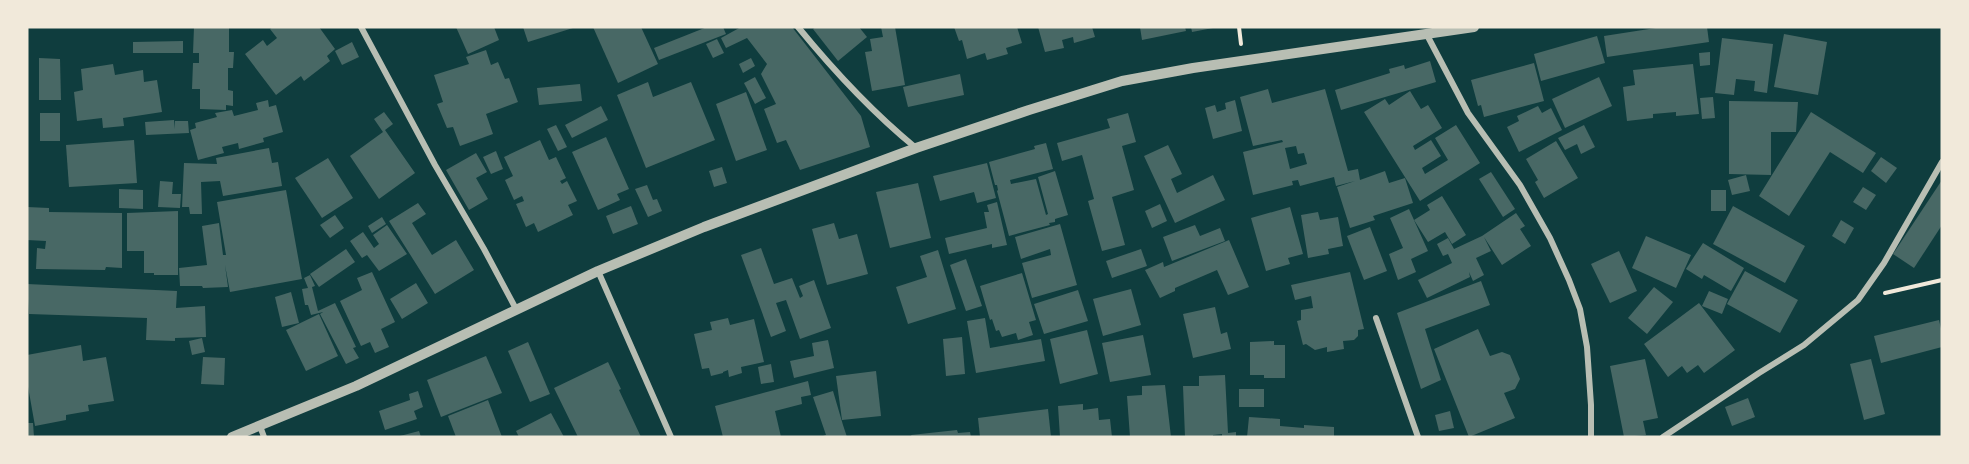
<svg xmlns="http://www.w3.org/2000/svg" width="1969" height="464" font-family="'Golos Text',sans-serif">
  <rect width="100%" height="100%" fill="#0f3d3e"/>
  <g fill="#486865" fill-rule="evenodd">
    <path d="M194,27H229V52H234L233,68H228V90L233,91V106L226,105V110L200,109V89H192L193,63H199V53H193Z"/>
    <path d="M273,27H319L335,49L327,56L330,61L304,81L301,76L276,95L245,54L263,40L267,46L277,38L270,29Z"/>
    <path d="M456,27H494L499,40L468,54Z"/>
    <path d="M523,27H573V28L528,42Z"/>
    <path d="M593,27H641L658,64L618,83Z"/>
    <path d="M707,27H723L726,34L659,60L654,48Z"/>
    <path d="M741,27H792L861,116L870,147L800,170L786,140L777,143L764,109L776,104L761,74L767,64L747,38L726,48L721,38Z"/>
    <path d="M816,27H859L867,37L838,61L813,29Z"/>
    <path d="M881,27H895L905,85L872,91L865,52L872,51L870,39L883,37Z"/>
    <path d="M954,27H1017L1022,43L1006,48L1008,54L987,60L985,53L967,59L962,40L959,41Z"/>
    <path d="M1038,27H1092L1095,37L1074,43L1073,37L1062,40L1064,48L1045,52Z"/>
    <path d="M1140,27H1185L1186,31L1142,40Z"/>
    <path d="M1191,27H1213V28L1192,32Z"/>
    <path d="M1662,27H1707L1709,42L1607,57L1604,36Z"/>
    <path d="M1784,34L1827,42L1818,95L1774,87Z"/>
    <path d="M1597,36L1605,63L1541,81L1534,54Z"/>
    <path d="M1722,38L1773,44L1767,93L1754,91L1755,81L1736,79L1734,95L1715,93Z"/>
    <path d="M717,39L724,53L713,58L706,44Z"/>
    <path d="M183,41V53H133V42Z"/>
    <path d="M352,42L359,57L342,65L335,51Z"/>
    <path d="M486,50L491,65L498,62L505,79L509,78L518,102L486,114L493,134L460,146L453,127L447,128L437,104L443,102L434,75L469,64L466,57Z"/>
    <path d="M1710,52V65L1700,66L1699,53Z"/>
    <path d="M39,58L60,59L61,100H39Z"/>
    <path d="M751,58L755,66L743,73L739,64Z"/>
    <path d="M1430,61L1436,82L1341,110L1335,90L1390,73L1389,69L1404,65L1405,69Z"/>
    <path d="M1534,63L1544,101L1484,117L1481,105L1478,106L1471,80Z"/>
    <path d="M113,64L115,75L143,70L144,82L157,80L162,112L123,118L124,126L103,128L102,118L77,121L74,92L83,90L81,69Z"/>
    <path d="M1693,64L1699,114L1676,116V112L1653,114V118L1627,121L1623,87L1635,85L1633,70Z"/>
    <path d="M960,74L964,95L908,107L903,87Z"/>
    <path d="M755,77L766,98L755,104L744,83Z"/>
    <path d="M1599,77L1612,106L1565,128L1552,99Z"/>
    <path d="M648,82L653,97L691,82L715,140L646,168L617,95Z"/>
    <path d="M580,84L582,101L539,105L537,88Z"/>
    <path d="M1268,89L1272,103L1325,89L1348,171L1358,169L1360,180L1385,171L1389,183L1405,178L1413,203L1373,216L1375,220L1350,228L1337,187L1355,181L1336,186L1334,177L1300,186L1298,180L1292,181L1293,185L1253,195L1243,152L1283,142L1282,140L1253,146L1240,97ZM1296,146L1298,154L1304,153L1307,164L1290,169L1285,148Z"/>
    <path d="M1410,91L1421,109L1428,105L1442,128L1413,146L1415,150L1431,140L1441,156L1422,168L1425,174L1448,160L1435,138L1456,125L1480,163L1420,201L1364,112L1385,99L1389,105Z"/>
    <path d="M746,92L767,150L736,161L716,104Z"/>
    <path d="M1713,97L1715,118L1702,119L1700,98Z"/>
    <path d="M268,100L269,107L276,105L283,132L263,138L264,142L239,149L238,143L222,147L224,153L198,160L190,130L196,128L195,123L217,117L215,113L232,110L234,116L258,110L256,103Z"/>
    <path d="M1235,100L1242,131L1213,139L1205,108L1215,105L1217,112L1226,109L1225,103Z"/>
    <path d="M1729,101L1798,102L1796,132H1771V175L1729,174Z"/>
    <path d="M601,106L608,120L572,138L565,125Z"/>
    <path d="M1538,106L1542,113L1551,108L1562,130L1519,152L1507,127L1519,121L1517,116Z"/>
    <path d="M384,112L393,124L385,130L415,173L379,199L350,156L383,132L374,119Z"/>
    <path d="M1811,112L1876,153L1863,173L1830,152L1789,216L1759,196Z"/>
    <rect x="40" y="113" width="20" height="28"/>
    <path d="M1128,113L1136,142L1122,146L1134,190L1112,197L1125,245L1102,251L1088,201L1094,199L1082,155L1062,161L1057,143L1110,128L1107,119Z"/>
    <path d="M174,120L175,129V121H188L189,133L146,135L145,122Z"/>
    <path d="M556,125L567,147L558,151L547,129Z"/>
    <path d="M1584,125L1595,147L1581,154L1577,144L1565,150L1558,138Z"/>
    <path d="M606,137L629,189L617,194L620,200L598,210L572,152Z"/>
    <path d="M134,140L137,183L69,187L66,145Z"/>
    <path d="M540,140L549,160L556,157L566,178L560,181L562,184L567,181L577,201L568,205L573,215L538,232L534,223L526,227L516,204L524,201L522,196L514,200L505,180L513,176L504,157Z"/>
    <path d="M1556,141L1578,178L1544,198L1535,182L1538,180L1526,159Z"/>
    <path d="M1046,143L1053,169L1010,180L1011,184L1036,179L1046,215L1048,214L1038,177L1055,171L1068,215L1055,219V222L1049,223L1050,225L1009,236L997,191L998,190L997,185H995L989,162L1035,149L1034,146Z"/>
    <path d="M1168,145L1182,174L1171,179L1177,193L1213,175L1225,200L1175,223L1144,156Z"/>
    <path d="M269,148L272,163L278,162L282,186L223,196L220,181L201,182L202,214H190L189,207H182L184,163L217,164L216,158Z"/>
    <path d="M496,151L503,169L491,174L483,157Z"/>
    <path d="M476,153L487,172L476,178L488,199L469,210L446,170Z"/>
    <path d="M1881,157L1897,168L1886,183L1871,171Z"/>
    <path d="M328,158L353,198L322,218L295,178Z"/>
    <path d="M987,163L996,198L977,203L974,192L940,201L933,176Z"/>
    <path d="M722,167L727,183L714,187L709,171Z"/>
    <path d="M1491,172L1515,209L1503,217L1479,179Z"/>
    <path d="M1746,175L1750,191L1732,195L1728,180Z"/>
    <path d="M1942,180V225L1914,268L1893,254Z"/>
    <path d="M160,181L173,182L172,194H181L180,208L158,207Z"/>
    <path d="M918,183L931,238L890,248L876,192Z"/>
    <path d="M647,185L653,200L657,199L662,211L648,217L635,189Z"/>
    <path d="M1863,187L1876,195L1866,210L1853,202Z"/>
    <path d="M119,189L143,190V209L119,208Z"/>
    <path d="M286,190L302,279L230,292L225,265L228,287L203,288L202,286H180L179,268L207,265L202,226L219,223L223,255H226L217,202Z"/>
    <rect x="1711" y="190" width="15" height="21"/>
    <path d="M1442,196L1466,235L1452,244L1445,232L1428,242L1414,220L1430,210L1427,205Z"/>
    <path d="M997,202L1007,245L992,248V244L949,254L945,238L987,228L984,212H989L987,205Z"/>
    <path d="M418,203L426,214L412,223L432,255L456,240L474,270L435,294L389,221Z"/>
    <path d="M1160,204L1167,221L1152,228L1145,211Z"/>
    <path d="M631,206L638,224L613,234L606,216Z"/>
    <path d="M1733,206L1805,246L1785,283L1713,244Z"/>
    <path d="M27,207L49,208V212L122,213V268L106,267L105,270L36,269L37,248L45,249L46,241L27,240Z"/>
    <path d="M1290,207L1303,254L1288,258L1290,264L1266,271L1251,218Z"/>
    <path d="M1409,209L1428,251L1411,259L1416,272L1398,280L1389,254L1403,248L1390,218Z"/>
    <path d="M178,211V275H154V273H144V251H127V213Z"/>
    <path d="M1318,212L1320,220L1338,217L1343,246L1328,249L1329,254L1308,258L1301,215Z"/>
    <path d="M1516,213L1525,226L1520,229L1531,246L1502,265L1484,237L1491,251L1476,258L1484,275L1473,281L1469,272L1470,277L1427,298L1418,280L1452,263L1448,254L1443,256L1437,244L1448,238L1454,249L1482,236Z"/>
    <path d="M335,215L344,228L330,238L320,225Z"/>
    <path d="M382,217L386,224L372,233L368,226Z"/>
    <path d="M1841,220L1854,228L1845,244L1832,236Z"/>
    <path d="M834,223L839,239L857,234L868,274L827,285L812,229Z"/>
    <path d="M1060,224L1077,285L1032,298L1022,263L1051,255L1050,249L1021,259L1015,237Z"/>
    <path d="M387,225L407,254L379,271L367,255L362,258L350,241L363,232L374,248L379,244L373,235Z"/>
    <path d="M1195,225L1200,236L1220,228L1225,241L1172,261L1163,237Z"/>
    <path d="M1370,227L1387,271L1364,280L1347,236Z"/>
    <path d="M1646,236L1691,255L1676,288L1632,268Z"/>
    <path d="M1229,240L1249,287L1228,295L1217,270L1175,288V291L1160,298L1145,270L1163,262L1164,267Z"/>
    <path d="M1703,243L1744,268L1731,291L1704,275L1702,279L1686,269Z"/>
    <path d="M761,248L774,284L792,278L800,298L803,296L799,286L814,280L831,328L800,339L786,300L776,303L786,331L771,337L741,255Z"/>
    <path d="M346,249L355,262L319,287L310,274Z"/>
    <path d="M1141,249L1147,266L1112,278L1106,261Z"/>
    <path d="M938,250L956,309L908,324L896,287L927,277L920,256Z"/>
    <path d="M1619,251L1637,291L1610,303L1591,264Z"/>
    <path d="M966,259L982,306L966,311L950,265Z"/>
    <path d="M1745,271L1798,300L1780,333L1727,304Z"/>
    <path d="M372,272L395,322L381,329L389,347L375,353L370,342L361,346L340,301L362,290L357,278Z"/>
    <path d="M1350,272L1364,329L1358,330V336L1354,340L1343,341L1344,349L1327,352V347L1315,350L1306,344L1303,345L1297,321L1301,320V310L1313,308L1311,296L1295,300L1291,285Z"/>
    <path d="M1022,273L1036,320L1029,322L1033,335L1018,340L1016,333L1002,337L999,330L996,331L992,319L990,320L980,286Z"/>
    <path d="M310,275L315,286L312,287L318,311L335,303L356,347L353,348L359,358L346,364L320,314L323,312L311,315L308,305H305L302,289L308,288L304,278Z"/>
    <path d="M1481,281L1490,305L1425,329L1441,380L1421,389L1397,313Z"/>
    <path d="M416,283L428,303L402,319L390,299Z"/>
    <path d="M27,284L177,291L176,308L205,306L206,337L175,338V341L146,340L147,318L29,314Z"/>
    <path d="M1654,287L1673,302L1647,334L1628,318Z"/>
    <path d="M1131,289L1141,325L1103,336L1093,299Z"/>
    <path d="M1078,290L1088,321L1044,334L1034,304Z"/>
    <path d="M1709,291L1728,299L1722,314L1702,306Z"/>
    <path d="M291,292L299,323L282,327L275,297Z"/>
    <path d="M1699,303L1735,350L1704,373L1698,365L1687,373L1682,366L1668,377L1644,344Z"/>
    <path d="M1215,307L1221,334L1227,332L1231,349L1193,358L1183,314Z"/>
    <path d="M319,314L338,356L306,371L286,330Z"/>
    <path d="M728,318L730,325L754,319L764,362L741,367L742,373L729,377L728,370L723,372V373L711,376L709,368L702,369L694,334L712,330L710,322Z"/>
    <path d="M985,318L990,348L1041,339L1045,361L976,373L967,321Z"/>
    <path d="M1939,320L1942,333V347L1881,363L1874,336Z"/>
    <path d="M1478,329L1490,356L1502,352L1510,355L1520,379L1515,389L1504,393L1515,418L1469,437L1434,349Z"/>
    <path d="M1087,330L1098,374L1060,384L1050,339Z"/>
    <path d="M1143,335L1151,375L1110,382L1102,343Z"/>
    <path d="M962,337L965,374L946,376L943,339Z"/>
    <path d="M202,338L205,352L192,355L189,341Z"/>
    <path d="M828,340L834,368L794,378L790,361L814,356L812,343Z"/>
    <path d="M1274,341V345H1285V378H1264V375H1250V342Z"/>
    <path d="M528,342L550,394L530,402L508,351Z"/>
    <path d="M81,345L83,361L106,357L114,401L88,405L89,411L66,415V420L35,426L27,381V355Z"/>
    <path d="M486,356L502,393L441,417L427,380Z"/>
    <path d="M203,357L225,358L224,385L201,384Z"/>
    <path d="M1645,359L1658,418L1643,421L1646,435L1624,437L1610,366Z"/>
    <path d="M1871,359L1885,414L1864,420L1850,364Z"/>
    <path d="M608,362L621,389L619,390L641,437H578L554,388Z"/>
    <path d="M771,364L774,382L761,384L758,367Z"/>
    <path d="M876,371L881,416L842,420L836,376Z"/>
    <path d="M1225,375L1228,433L1236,432V437H1222V434L1213,435V437H1185L1183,386H1199V376Z"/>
    <path d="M808,381L811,395L801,397L802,404L775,411L781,437H723L715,406Z"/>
    <path d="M1165,385L1171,437H1130L1127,396L1142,395V386Z"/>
    <rect x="1239" y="389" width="25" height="18"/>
    <path d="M418,391L423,407L414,411L417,419L385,430L379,411L410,400L409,394Z"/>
    <path d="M833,391L843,425L847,437H820L826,435L813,397Z"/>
    <path d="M1748,398L1755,417L1732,426L1725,407Z"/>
    <path d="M488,400L502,437H456L448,416Z"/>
    <path d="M1083,404V410L1098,408L1099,420L1110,419L1112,437H1060L1058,406Z"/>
    <path d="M1048,409L1051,437H980L978,418Z"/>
    <path d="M1450,411L1454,428L1439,431L1435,415Z"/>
    <path d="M551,413L564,437H519L516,431Z"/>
    <path d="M1249,417L1280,419V426L1304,428V425L1334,427V437H1247Z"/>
    <path d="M27,423H33L34,437H27Z"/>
    <path d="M957,430L958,433L970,432L971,437H912L911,435Z"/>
    <path d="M419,431L421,437H400V436Z"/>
  </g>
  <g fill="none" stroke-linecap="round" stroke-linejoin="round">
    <g stroke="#f1e9da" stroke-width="4">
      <path d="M1239,27L1241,44"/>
      <path d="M1885,293L1942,280"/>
    </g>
    <g stroke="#b8beb3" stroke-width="6">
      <path d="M361,27L435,165L484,249L516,309"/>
      <path d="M798,27C834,71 872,112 916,148"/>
      <path d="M1427,35L1468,113L1520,185L1550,238L1569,280L1580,309L1587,347L1591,405V437"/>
      <path d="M598,271L671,437"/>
      <path d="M1376,318L1418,437"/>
      <path d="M260,426L264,437"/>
      <path d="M1663,437L1759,373L1804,345L1858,300L1884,263L1942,162"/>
    </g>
    <path stroke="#b8beb3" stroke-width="10" d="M232,437L356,386L598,271L704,227L916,148L1029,110L1122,81L1193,68L1474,27"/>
  </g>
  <rect width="1969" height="464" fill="none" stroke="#f1e9da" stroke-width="57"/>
</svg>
